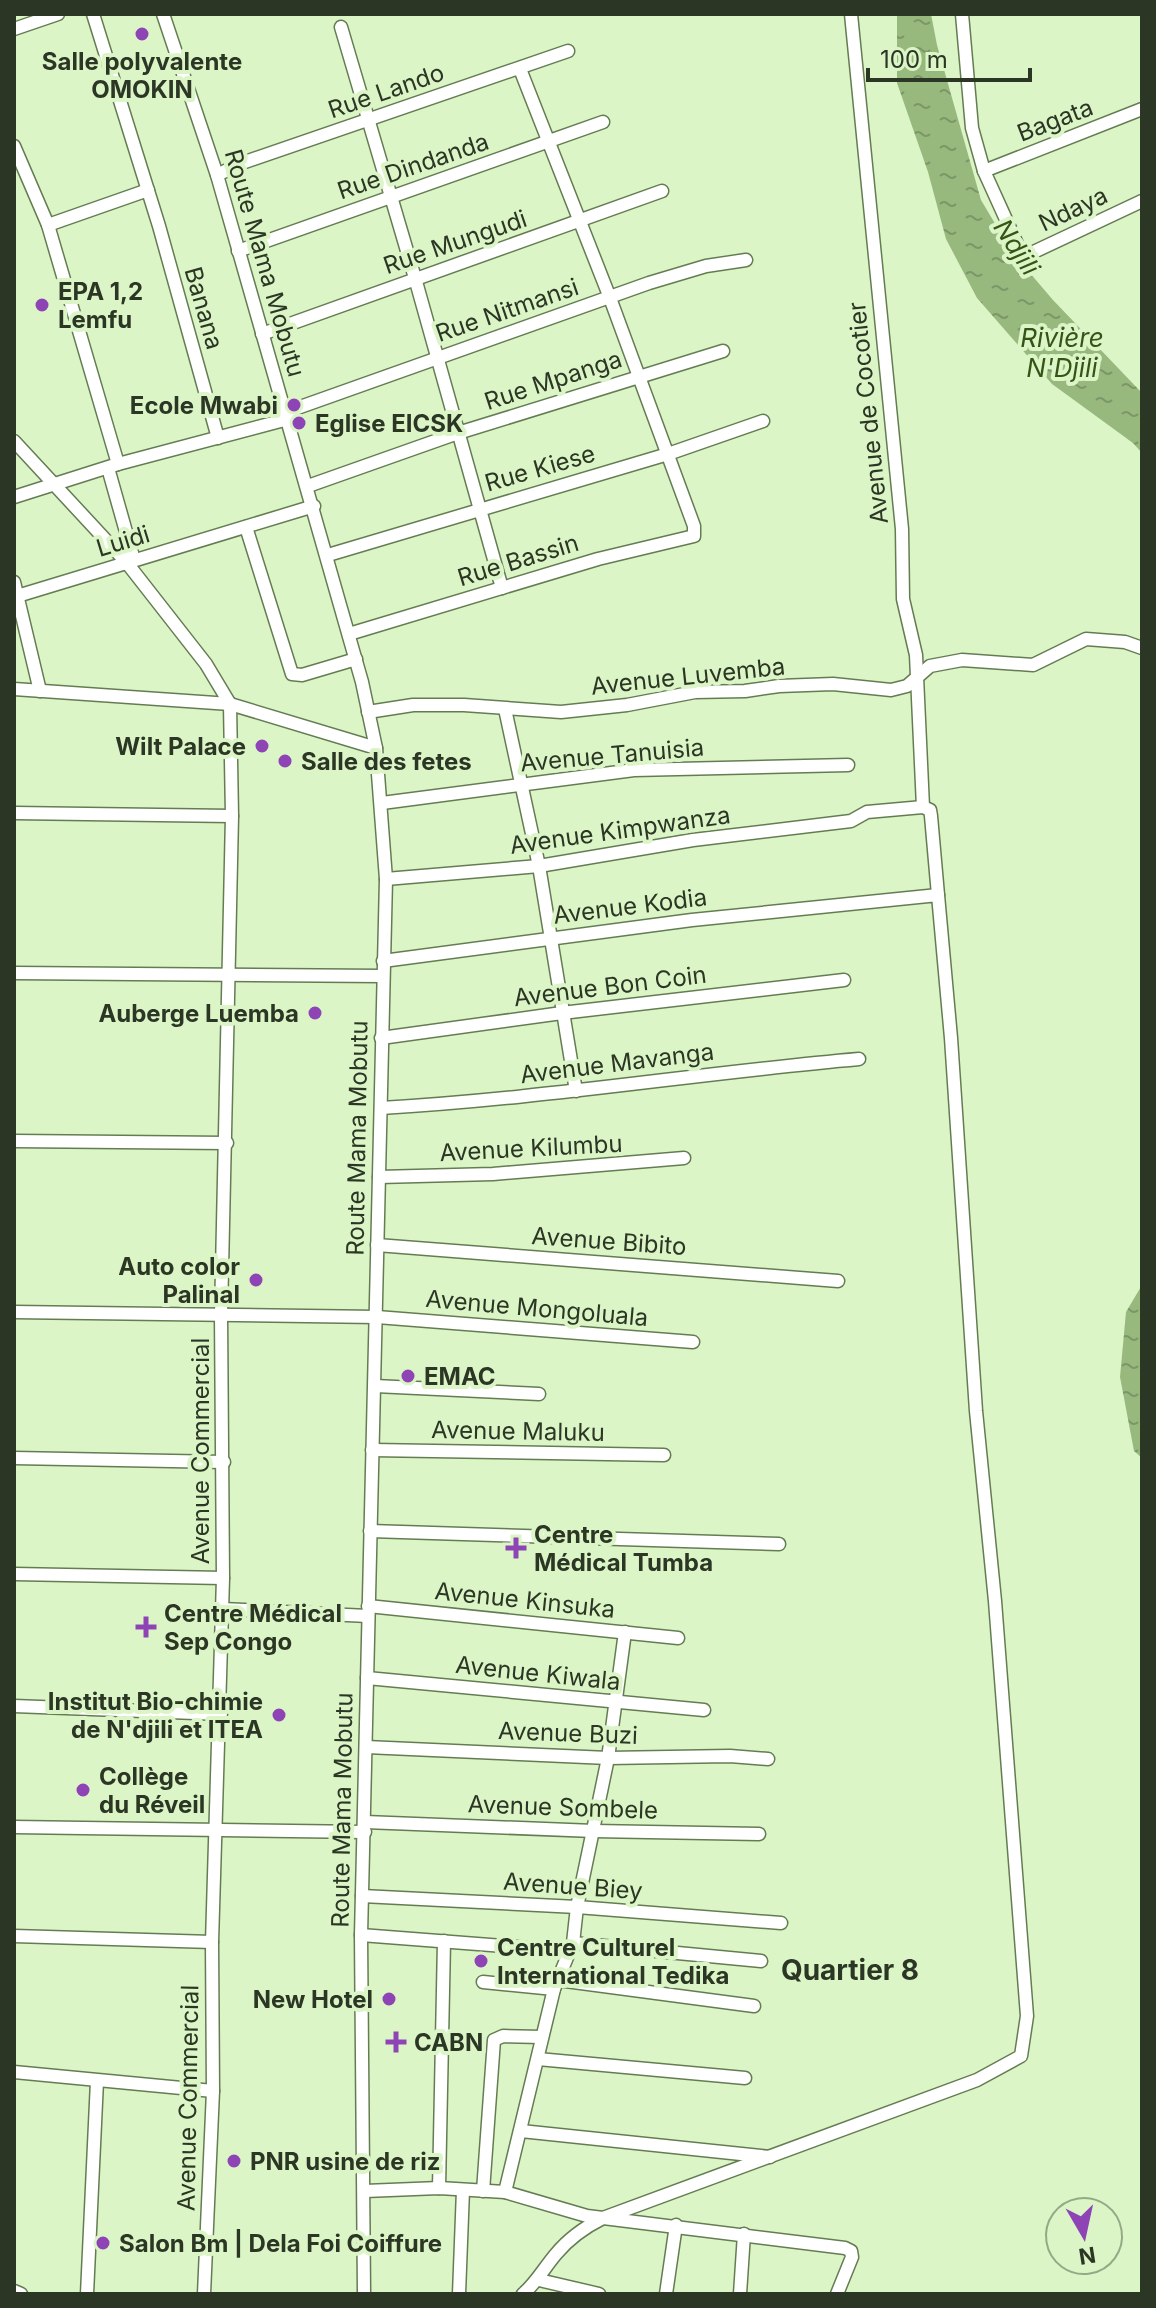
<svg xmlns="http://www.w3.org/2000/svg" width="1156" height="2308" font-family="Inter,sans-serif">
  <defs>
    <pattern id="water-ripples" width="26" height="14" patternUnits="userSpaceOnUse" patternTransform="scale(2)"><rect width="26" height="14" fill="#98b97e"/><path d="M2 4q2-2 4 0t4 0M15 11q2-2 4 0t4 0" fill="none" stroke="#7c9767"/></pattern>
  </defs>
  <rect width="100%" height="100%" fill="#dbf5c7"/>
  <g fill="url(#water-ripples)">
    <path d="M897,14H931L937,45L981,200L1012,252L1053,300L1142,393V453L1133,443L1052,384L977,298L946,239L928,172L897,83Z"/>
    <path d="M1142,1285V1458L1134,1451L1120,1377L1126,1312Z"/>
  </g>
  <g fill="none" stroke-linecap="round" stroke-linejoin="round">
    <g stroke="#657c53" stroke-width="15">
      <g id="minor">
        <path d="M93,14L159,226L218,438"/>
        <path d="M163,14L217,175L362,682L376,748L386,879L361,1935L364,2294"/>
        <path d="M851,14L902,529L903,599L916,655L923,807"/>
        <path d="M962,14L972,128L984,171L1023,257L1142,201"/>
        <path d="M341,27L415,278L502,588"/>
        <path d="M14,29L58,14"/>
        <path d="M14,146L48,225L118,464"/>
        <path d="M984,171L1142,109"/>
        <path d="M217,175L242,163L568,51"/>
        <path d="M48,225L148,190"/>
        <path d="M238,251L603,122"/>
        <path d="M262,334L662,191"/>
        <path d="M286,412L649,283L706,266L746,260"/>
        <path d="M14,441L127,563L206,664L230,704L232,816L221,1315L223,1578L212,1942L213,2091L204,2294"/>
        <path d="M108,468L134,560"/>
        <path d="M308,486L458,433L723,351"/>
        <path d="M14,497L118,464L288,419"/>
        <path d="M246,527L292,674L302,675L356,659"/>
        <path d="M328,555L668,454L763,421"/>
        <path d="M14,582L40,691"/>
        <path d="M14,597L314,506"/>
        <path d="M349,634L598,559L694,536V526L610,298L520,69"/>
        <path d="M14,689L230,704L376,748"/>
        <path d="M505,709L539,866L576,1091"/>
        <path d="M368,712L413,705H464L561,712L627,705L695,692L745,691L779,686L833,684L891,690L907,686L930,666L962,660L1033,665L1086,639L1125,642L1142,648"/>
        <path d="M382,803L634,770L848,765"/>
        <path d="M14,813L232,816"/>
        <path d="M386,879L539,866L693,840L851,821L867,812L923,807L930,810L931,816L938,895"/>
        <path d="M383,961L692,920L938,895L951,1038L976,1411L995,1601L1027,2016L1021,2056L977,2080L603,2218C585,2227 570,2237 556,2254C544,2268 537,2282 523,2294"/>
        <path d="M14,973L383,976"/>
        <path d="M381,1038L562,1013L844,980"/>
        <path d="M381,1108C541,1099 699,1073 859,1059"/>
        <path d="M14,1141L227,1143"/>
        <path d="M379,1177L493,1174L684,1158"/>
        <path d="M377,1245L838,1281"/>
        <path d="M14,1312L377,1317L693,1342"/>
        <path d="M375,1386L539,1394"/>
        <path d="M372,1450L664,1455"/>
        <path d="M14,1458L224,1462"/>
        <path d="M370,1531L779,1544"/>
        <path d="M14,1574L223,1578"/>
        <path d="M368,1606L678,1638"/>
        <path d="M222,1609L368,1616"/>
        <path d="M367,1678L704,1710"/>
        <path d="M14,1706L221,1714"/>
        <path d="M366,1747L608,1758L730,1756L768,1759"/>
        <path d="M365,1822L594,1831L759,1834"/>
        <path d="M14,1827L365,1832"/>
        <path d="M362,1896L577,1907L781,1923"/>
        <path d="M361,1935L568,1951"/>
        <path d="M14,1936L212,1942"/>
        <path d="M573,1943L761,1961"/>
        <path d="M558,1980L754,2006"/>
        <path d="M483,1982L554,1989"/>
        <path d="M538,2059L745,2078"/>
        <path d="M14,2072L213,2091"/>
        <path d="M521,2131L770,2157"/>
        <path d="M439,2188L444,1941"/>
        <path d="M365,2191L439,2188L505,2192L587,2216L845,2248L851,2251L852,2257L837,2294"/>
        <path d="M483,2191L494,2040L503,2036L542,2037"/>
        <path d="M505,2192L554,1989L573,1943L577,1907L608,1758L625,1632"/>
        <path d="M539,2280L599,2294"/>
        <path d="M14,2291L21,2294"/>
        <path d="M87,2294L97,2081"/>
        <path d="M459,2294L463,2190"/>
        <path d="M666,2294L676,2225"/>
        <path d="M740,2294L744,2234"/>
      </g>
    </g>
    <use href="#minor" stroke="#fff" stroke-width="12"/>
  </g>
  <g fill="#8f44b6" stroke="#dbf5c7" stroke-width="3">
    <circle cx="142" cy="34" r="8"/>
    <circle cx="42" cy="305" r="8"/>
    <circle cx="294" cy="405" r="8"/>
    <circle cx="299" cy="423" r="8"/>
    <circle cx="262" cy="746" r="8"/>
    <circle cx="285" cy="761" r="8"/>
    <circle cx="315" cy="1013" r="8"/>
    <circle cx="256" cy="1280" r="8"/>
    <circle cx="408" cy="1376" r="8"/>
    <path d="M512 1536h8v8h8v8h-8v8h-8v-8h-8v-8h8z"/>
    <path d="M142 1615h8v8h8v8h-8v8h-8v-8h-8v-8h8z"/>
    <circle cx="279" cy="1715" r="8"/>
    <circle cx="83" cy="1790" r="8"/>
    <circle cx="481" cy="1961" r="8"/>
    <circle cx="389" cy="1999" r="8"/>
    <path d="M392 2030h8v8h8v8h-8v8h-8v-8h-8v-8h8z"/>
    <circle cx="234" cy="2161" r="8"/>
    <circle cx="103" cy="2243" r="8"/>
  </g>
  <g text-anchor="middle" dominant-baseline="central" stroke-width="8" stroke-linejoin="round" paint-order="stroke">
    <g font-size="24" font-weight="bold" fill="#2c3624" stroke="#dbf5c7" text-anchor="start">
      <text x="142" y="61" text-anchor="middle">Salle polyvalente<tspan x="142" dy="28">OMOKIN</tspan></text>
      <text x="58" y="291">EPA 1,2<tspan x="58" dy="28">Lemfu</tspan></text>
      <text x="278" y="405" text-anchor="end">Ecole Mwabi</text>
      <text x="315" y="423">Eglise EICSK</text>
      <text x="246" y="746" text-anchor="end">Wilt Palace</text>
      <text x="301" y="761">Salle des fetes</text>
      <text x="299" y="1013" text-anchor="end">Auberge Luemba</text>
      <text x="240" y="1266" text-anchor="end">Auto color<tspan x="240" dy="28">Palinal</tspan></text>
      <text x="424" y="1376">EMAC</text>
      <text x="534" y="1534">Centre<tspan x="534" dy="28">Médical Tumba</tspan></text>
      <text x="164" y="1613">Centre Médical<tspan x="164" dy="28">Sep Congo</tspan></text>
      <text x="263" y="1701" text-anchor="end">Institut Bio-chimie<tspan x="263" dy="28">de N'djili et ITEA</tspan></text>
      <text x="99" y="1776">Collège<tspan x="99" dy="28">du Réveil</tspan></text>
      <text x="497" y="1947">Centre Culturel<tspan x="497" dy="28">International Tedika</tspan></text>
      <text x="373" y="1999" text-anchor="end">New Hotel</text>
      <text x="414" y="2042">CABN</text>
      <text x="250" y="2161">PNR usine de riz</text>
      <text x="119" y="2243">Salon Bm | Dela Foi Coiffure</text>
    </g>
    <g font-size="24" fill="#2c3624" stroke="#dbf5c7">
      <text transform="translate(386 91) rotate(-19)">Rue Lando</text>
      <text transform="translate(1055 120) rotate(-21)">Bagata</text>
      <text transform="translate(413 166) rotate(-19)">Rue Dindanda</text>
      <text transform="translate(1073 209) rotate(-25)">Ndaya</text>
      <text transform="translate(455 242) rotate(-19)">Rue Mungudi</text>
      <text transform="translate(265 263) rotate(74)">Route Mama Mobutu</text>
      <text transform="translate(204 308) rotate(74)">Banana</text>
      <text transform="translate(507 310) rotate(-19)">Rue Nitmansi</text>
      <text transform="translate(553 380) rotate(-18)">Rue Mpanga</text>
      <text transform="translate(868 413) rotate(-96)">Avenue de Cocotier</text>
      <text transform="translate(540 468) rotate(-16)">Rue Kiese</text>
      <text transform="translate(123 541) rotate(-17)">Luidi</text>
      <text transform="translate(518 560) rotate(-17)">Rue Bassin</text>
      <text transform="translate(688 676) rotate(-6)">Avenue Luvemba</text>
      <text transform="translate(612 755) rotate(-5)">Avenue Tanuisia</text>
      <text transform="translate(620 830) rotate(-8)">Avenue Kimpwanza</text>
      <text transform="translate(630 906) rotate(-7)">Avenue Kodia</text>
      <text transform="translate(610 986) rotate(-7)">Avenue Bon Coin</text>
      <text transform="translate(617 1063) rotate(-7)">Avenue Mavanga</text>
      <text transform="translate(357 1138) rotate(-89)">Route Mama Mobutu</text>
      <text transform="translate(531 1148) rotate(-3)">Avenue Kilumbu</text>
      <text transform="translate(609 1241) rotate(4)">Avenue Bibito</text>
      <text transform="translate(537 1308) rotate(5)">Avenue Mongoluala</text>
      <text transform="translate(518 1431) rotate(1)">Avenue Maluku</text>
      <text transform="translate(200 1451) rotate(-90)">Avenue Commercial</text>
      <text transform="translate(525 1600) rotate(6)">Avenue Kinsuka</text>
      <text transform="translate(538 1673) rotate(6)">Avenue Kiwala</text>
      <text transform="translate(568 1733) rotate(2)">Avenue Buzi</text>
      <text transform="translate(563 1807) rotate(2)">Avenue Sombele</text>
      <text transform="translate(342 1810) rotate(-89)">Route Mama Mobutu</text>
      <text transform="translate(573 1886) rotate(4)">Avenue Biey</text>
      <text transform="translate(188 2098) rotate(-89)">Avenue Commercial</text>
    </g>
    <g font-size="26" font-style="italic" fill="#365416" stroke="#dbf5c7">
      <text transform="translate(1017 247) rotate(57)">Ndjili</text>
      <text x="1062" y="337">Rivière<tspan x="1062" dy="30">N'Djili</tspan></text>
    </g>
    <g font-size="28" font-weight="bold" fill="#2c3624" stroke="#dbf5c7">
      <text x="850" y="1970">Quartier 8</text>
    </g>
  </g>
  <rect width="1156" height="2308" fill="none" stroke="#2c3624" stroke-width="32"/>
  <g transform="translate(1084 2236) rotate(171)"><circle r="38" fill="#dbf5c7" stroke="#95a986" stroke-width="2"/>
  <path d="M0-6L14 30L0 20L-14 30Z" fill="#8f44b6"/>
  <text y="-12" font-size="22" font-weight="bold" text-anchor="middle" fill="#2c3624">N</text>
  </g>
  <path d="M868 68v12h162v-12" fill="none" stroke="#2c3624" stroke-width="4"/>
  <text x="880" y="68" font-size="24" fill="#2c3624" stroke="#dbf5c7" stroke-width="6" paint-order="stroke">100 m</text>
</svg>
